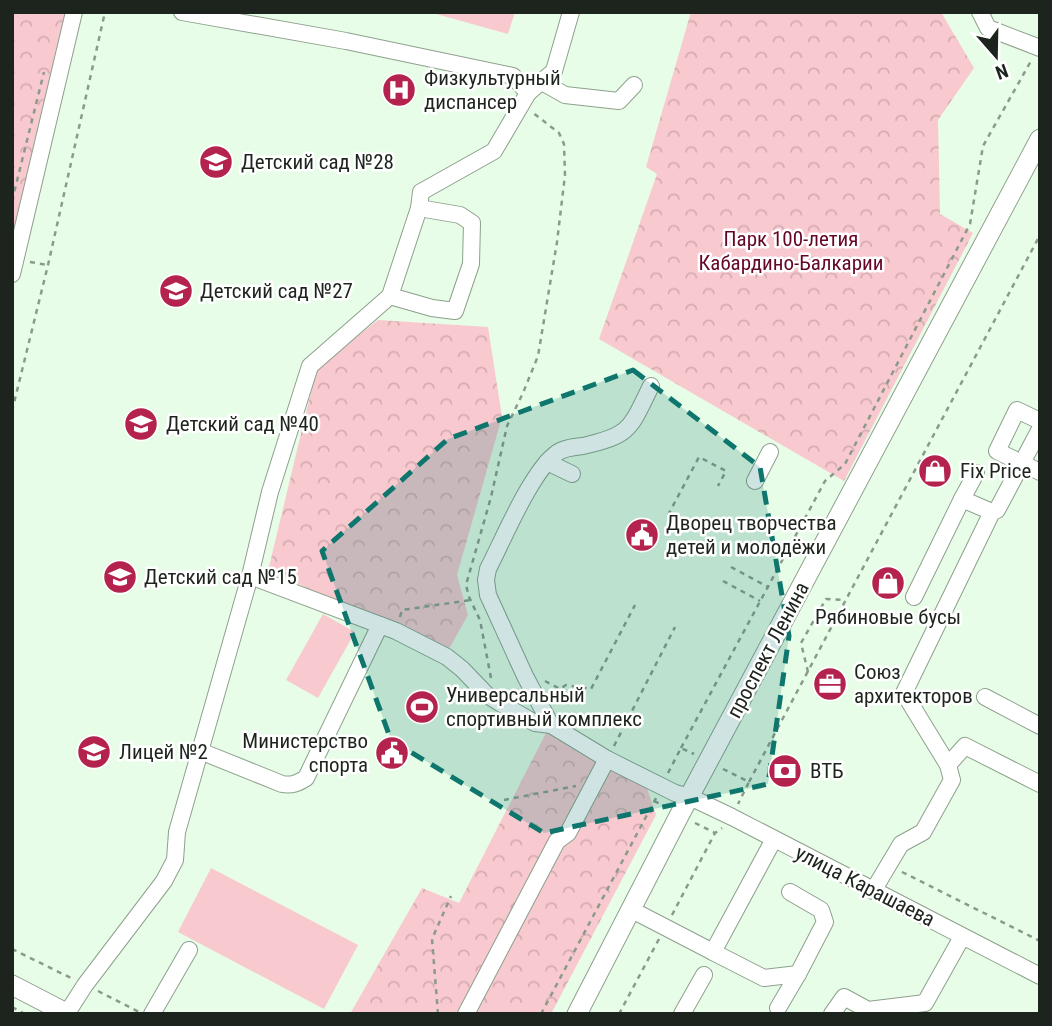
<svg xmlns="http://www.w3.org/2000/svg" width="1052" height="1026" font-family="'Roboto Condensed',sans-serif">
  <defs>
    <pattern id="park-crowns" width="20" height="18" patternUnits="userSpaceOnUse" patternTransform="scale(1.75)"><rect width="20" height="18" fill="#f8c9cf"/><path d="M2 6a3 3 0 1 1 6 0M12 15a3 3 0 1 1 6 0" fill="none" stroke="#d4acb1"/></pattern>
  </defs>
  <rect width="100%" height="100%" fill="#e8fde8"/>
  <g fill="url(#park-crowns)">
    <path d="M12,12H74L12,274Z"/>
    <path d="M691,12H941L974,68L938,120L940,214L973,233L844,481L599,339L657,174L646,167Z"/>
    <path d="M378,320L488,327L502,417L457,575L468,615L449,649L268,571L317,367Z"/>
    <path d="M548,729L646,785L656,815L551,1014H350L422,888L459,903Z"/>
  </g>
  <g fill="#f8c9cf">
    <path d="M429,12H515L508,34Z"/>
    <path d="M323,614L355,632L318,698L286,680Z"/>
    <path d="M211,868L358,945L324,1009L178,932Z"/>
  </g>
  <g fill="none" stroke-linecap="round" stroke-linejoin="round">
    <g stroke="#8da08d" stroke-width="18">
      <g id="minor">
        <path d="M182,12L346,41L513,76L528,93L554,71L571,12"/>
        <path d="M980,12L988,28L1040,48"/>
        <path d="M542,82L565,95L619,101L634,85"/>
        <path d="M419,208L421,192L494,151L528,93"/>
        <path d="M12,274L74,12"/>
        <path d="M651,386C630,428 632,435 583,446C575,447 563,448 557,453C532,470 503,540 488,569L486,580L488,595L525,676L551,725L607,759L675,793L690,797L732,817L1040,976"/>
        <path d="M1040,421L1017,410L997,451L1040,472"/>
        <path d="M547,462L572,474"/>
        <path d="M976,473L962,499L992,512"/>
        <path d="M755,481L770,452"/>
        <path d="M250,576L396,631L447,657L462,669L487,695L500,703L535,723L551,725"/>
        <path d="M914,597L962,499"/>
        <path d="M985,697L1040,726"/>
        <path d="M200,751L282,784C292,786 298,783 306,778L380,625"/>
        <path d="M948,765L965,746L1040,784"/>
        <path d="M774,839L713,952L764,978L798,974L825,922L821,910L790,892"/>
        <path d="M873,891L901,844L923,832L952,780L948,765L904,693L992,512L997,510L1040,429"/>
        <path d="M630,909L713,952"/>
        <path d="M778,1008L798,974"/>
        <path d="M67,1013L85,985L164,881L175,860L177,832L250,576L270,492L310,366L390,296L419,208L460,215L472,223L471,264L455,311L432,308L390,296"/>
        <path d="M152,1014L189,950"/>
        <path d="M466,1014L557,841L568,833L607,759"/>
        <path d="M682,1014L704,975"/>
        <path d="M832,1014L844,997L868,1010L925,1003L962,937"/>
      </g>
    </g>
    <g stroke="#8da08d" stroke-width="21">
      <g id="major">
        <path d="M12,985L68,1014"/>
        <path d="M577,1014L680,814L1040,139"/>
      </g>
    </g>
    <g stroke="#8c9a8c" stroke-width="2.5" stroke-dasharray="5 5" stroke-linecap="butt">
      <path d="M12,201L44,72"/>
      <path d="M30,262L48,265"/>
      <path d="M12,411L48,265L105,12"/>
      <path d="M668,515L699,457L726,471L718,486"/>
      <path d="M731,567L768,587"/>
      <path d="M723,581L760,601"/>
      <path d="M400,617L402,610L471,600"/>
      <path d="M808,672L801,643L826,599L844,600"/>
      <path d="M491,678L480,620L469,597L466,585L491,497L507,426L523,393L538,356L557,242L565,175L564,144L559,133L532,112"/>
      <path d="M545,681L560,689L566,685L591,689L635,605"/>
      <path d="M614,746L675,627"/>
      <path d="M681,748L825,481L845,464L970,224L983,146L1031,61"/>
      <path d="M723,769L749,782L738,804"/>
      <path d="M668,773L681,748L694,754"/>
      <path d="M749,782L1040,235"/>
      <path d="M504,800L576,786"/>
      <path d="M654,801L667,807"/>
      <path d="M695,823L715,833L722,828"/>
      <path d="M902,872L1040,941"/>
      <path d="M672,915L715,833"/>
      <path d="M12,949L73,979"/>
      <path d="M98,991L139,1012"/>
      <path d="M12,1007L25,1014"/>
      <path d="M438,1014L432,939L451,896"/>
      <path d="M541,1014L656,798"/>
      <path d="M619,1014L659,939"/>
    </g>
    <use href="#minor" stroke="#fff" stroke-width="16"/>
    <use href="#major" stroke="#fff" stroke-width="19"/>
  </g>
  <path fill="#0f766e" fill-opacity="0.2" stroke="#0f766e" stroke-width="5" stroke-dasharray="14 9" stroke-linejoin="round" d="M633,370L760,467L789,636L768,784L544,833L391,740L322,551L448,439Z"/>
  <defs>
    <g id="hospital-disc" transform="scale(1.75)"><circle r="9.5" fill="#b4234e" stroke="#fff"/><path d="M-5-5h3v3.5h4V-5h3V5h-3V1.5h-4V5h-3Z" fill="#fff"/></g>
    <g id="school-disc" transform="scale(1.75)"><circle r="9.5" fill="#b4234e" stroke="#fff"/><path d="M0-5L7-2L0 1L-7-2ZM-4 1L0 2.5L4 1V4Q0 6-4 4Z" fill="#fff"/></g>
    <g id="shop-disc" transform="scale(1.75)"><circle r="9.5" fill="#b4234e" stroke="#fff"/><path d="M-5-2.5h2.3a2.7 3.5 0 0 1 5.4 0H5L5.5 6h-11ZM-1.5-2.5h3a1.5 2.3 0 0 0-3 0Z" fill="#fff"/></g>
    <g id="civic-disc" transform="scale(1.75)"><circle r="9.5" fill="#b4234e" stroke="#fff"/><path d="M-.6-6.5H3V-4.5H.6V-3L4-1V1h2V6H-6V1h2V-1L-.6-3ZM-1.2 2.5V6h2.4V2.5Z" fill="#fff"/></g>
    <g id="office-disc" transform="scale(1.75)"><circle r="9.5" fill="#b4234e" stroke="#fff"/><path d="M-6-3h4V-5.5h4V-3h4V5H-6ZM-1-4.5V-3h2v-1.5ZM-6 0V1H6V0Z" fill="#fff"/></g>
    <g id="stadium-disc" transform="scale(1.75)"><circle r="9.5" fill="#b4234e" stroke="#fff"/><path d="M0-5a6.5 5 0 1 0 0 10a6.5 5 0 1 0 0-10ZM-3.5-1.8h7v3.6h-7Z" fill="#fff"/></g>
    <g id="bank-disc" transform="scale(1.75)"><circle r="9.5" fill="#b4234e" stroke="#fff"/><path d="M-6-4H6V4H-6ZM0-2.3a2.3 2.3 0 1 0 0 4.6a2.3 2.3 0 1 0 0-4.6Z" fill="#fff"/></g>
  </defs>
  <g fill-rule="evenodd">
    <use href="#hospital-disc" x="399" y="90"/>
    <use href="#school-disc" x="216" y="162"/>
    <use href="#school-disc" x="176" y="291"/>
    <use href="#school-disc" x="141" y="424"/>
    <use href="#shop-disc" x="935" y="471"/>
    <use href="#civic-disc" x="642" y="535"/>
    <use href="#school-disc" x="120" y="577"/>
    <use href="#shop-disc" x="888" y="583"/>
    <use href="#office-disc" x="830" y="684"/>
    <use href="#stadium-disc" x="422" y="707"/>
    <use href="#school-disc" x="94" y="752"/>
    <use href="#civic-disc" x="392" y="753"/>
    <use href="#bank-disc" x="785" y="771"/>
  </g>
  <g text-anchor="middle" dominant-baseline="central" stroke-width="5" stroke-linejoin="round" paint-order="stroke">
    <g font-size="21" fill="#1d241d" stroke="#fff" text-anchor="start">
      <text x="424" y="78">Физкультурный<tspan x="424" dy="24">диспансер</tspan></text>
      <text x="241" y="162">Детский сад №28</text>
      <text x="200" y="291">Детский сад №27</text>
      <text x="166" y="424">Детский сад №40</text>
      <text x="960" y="471">Fix Price</text>
      <text x="666" y="523">Дворец творчества<tspan x="666" dy="24">детей и молодёжи</tspan></text>
      <text x="144" y="577">Детский сад №15</text>
      <text x="888" y="617" text-anchor="middle">Рябиновые бусы</text>
      <text x="854" y="672">Союз<tspan x="854" dy="24">архитекторов</tspan></text>
      <text x="446" y="695">Универсальный<tspan x="446" dy="24">спортивный комплекс</tspan></text>
      <text x="368" y="741" text-anchor="end">Министерство<tspan x="368" dy="24">спорта</tspan></text>
      <text x="119" y="752">Лицей №2</text>
      <text x="810" y="771">ВТБ</text>
    </g>
    <g font-size="21" fill="#640626" stroke="#fff">
      <text x="791" y="239">Парк 100-летия<tspan x="791" dy="24">Кабардино-Балкарии</tspan></text>
    </g>
    <g font-size="21" fill="#1d241d" stroke="#fff">
      <text transform="translate(768 650) rotate(-62)">проспект Ленина</text>
      <text transform="translate(865 886) rotate(27)">улица Карашаева</text>
    </g>
  </g>
  <rect width="1052" height="1026" fill="none" stroke="#1d241d" stroke-width="28"/>
  <g transform="translate(996 56) rotate(160)" stroke="#ffffff" stroke-width="5" paint-order="stroke">
  <path d="M0-5L12 26L0 18L-12 26Z" fill="#1d241d"/>
  <text y="-10" font-size="19" font-weight="bold" text-anchor="middle" fill="#1d241d">N</text>
  </g>
</svg>
